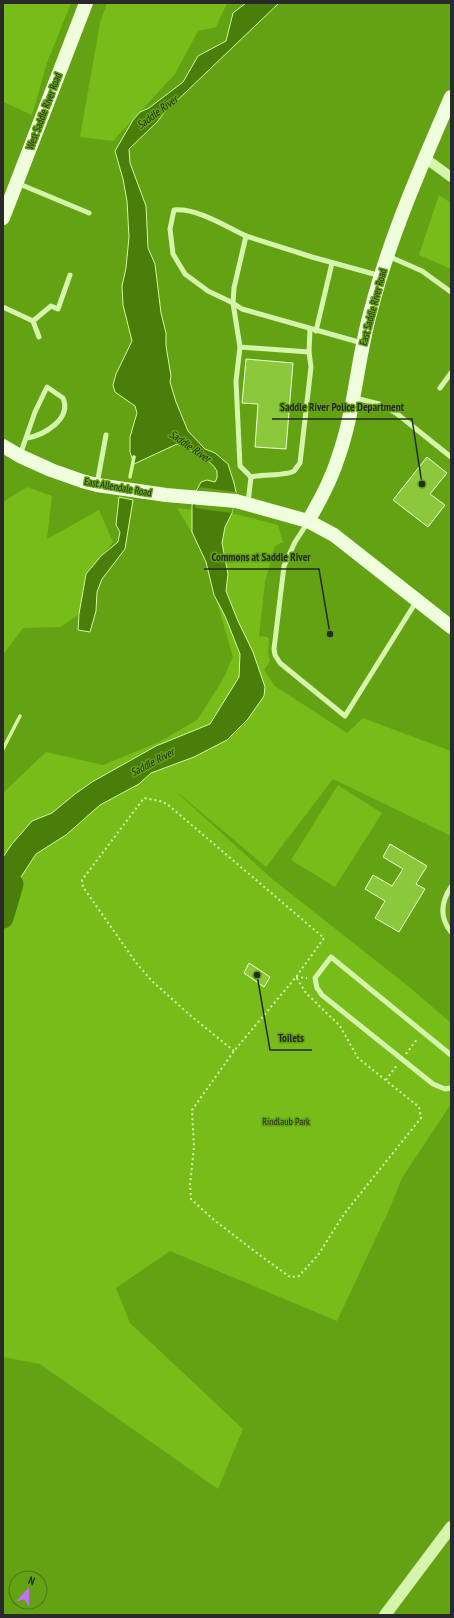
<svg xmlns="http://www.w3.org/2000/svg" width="454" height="1618" font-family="'PT Sans Narrow',sans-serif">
  <rect width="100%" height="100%" fill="#63a212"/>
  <g fill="#77bc19">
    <path d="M3,3H71L47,63L32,115L3,102Z"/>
    <path d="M107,3H227L216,27L198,31L175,74L113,141L80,137L100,23Z"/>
    <path d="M439,195L451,203V269L419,255Z"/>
    <path d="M27,487L52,496L47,539L99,510L113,542L86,574L79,614L61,627L23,628L3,655V502Z"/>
    <path d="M177,508L235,514L278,525L283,542L275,546L265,582L259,636L267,637L269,639L268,652L270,661L264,670L275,686L347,733L363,718L451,751V836L333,779L266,867L171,787L271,878L408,986L451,1023V1104L402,1178L389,1210L337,1321L170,1251L116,1288L130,1323L243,1429L218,1489L40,1364L3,1357V793L46,752L103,765L159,742L197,720L222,681L233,657L202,550Z"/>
    <path d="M338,785L382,813L335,887L291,860Z"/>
  </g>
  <g fill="#4a7e0b" stroke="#d3f89e">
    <path d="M246,3H279L164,113L157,122L129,149L130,163L146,206L148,248L155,264L161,313L166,333V346L171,376L170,382L176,402L188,431L205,449L215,453L228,464L234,483L236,492L232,513L225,527L222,543L228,574L226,591L238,621L253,652L265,687L264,696L248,719L227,740L194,757L151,773L139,784L100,805L66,835L36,854L19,880L10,912L3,911V857L12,844L32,821L52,813L75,794L92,782L156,746L210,724L239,677L240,654L225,616L214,595L206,562L192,532V506L194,495L201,482L207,480L215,482L217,478V471C211,459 189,449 177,444L134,464L130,452V437L137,413L135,406L115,392L113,385L116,374L132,341L123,305L122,286L126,268L129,237L127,201L123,179L115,151L133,120L140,112L149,108L183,82L198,56L226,41L233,13Z"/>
    <path d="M119,497L133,500L125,549L102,579L97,592L96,611L90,632L78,630L79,614L86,574L101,556L118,542L120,532L116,525Z"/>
  </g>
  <path fill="#63a212" d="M199,487L236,492L232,513L195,508Z"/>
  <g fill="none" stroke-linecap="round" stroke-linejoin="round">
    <g stroke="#d3f89e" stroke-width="3.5">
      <path d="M130,477L134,457"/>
      <path d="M3,749L20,716"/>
    </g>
    <path stroke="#4a7e0b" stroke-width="21" d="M3,918L13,884"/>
  </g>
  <g fill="#8cc83b" stroke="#edfed5">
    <path d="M246,359L293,363L286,449L255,447L258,404L242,403Z"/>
    <path d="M427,457L447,473L430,494L445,505L428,527L393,500Z"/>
    <path d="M390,844L427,866L416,884L425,889L399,932L375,918L385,901L365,889L373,875L392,886L403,869L383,857Z"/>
    <path d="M249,963L270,977L264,987L244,973Z"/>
  </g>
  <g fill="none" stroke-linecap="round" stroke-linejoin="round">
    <g stroke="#d6f5ac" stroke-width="2" stroke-dasharray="2 3" stroke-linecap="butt">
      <path d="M296,977L307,978"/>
      <path d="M234,1051L191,1016L152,981L137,964L83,887L82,880L144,798L160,801L167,804L324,938L296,977L234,1051L192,1110L194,1147L190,1185L191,1199L214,1220L257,1253L290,1277L299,1276L318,1255L344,1214L421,1118L419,1107L358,1058L340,1026L306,993L296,977"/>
      <path d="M406,1054L418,1038"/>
      <path d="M386,1080L397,1065"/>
    </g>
    <g stroke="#d6f5ac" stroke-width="5">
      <path d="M17,183L89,213"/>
      <path d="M388,256L422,271L451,292"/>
      <path d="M3,307L33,321"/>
      <path d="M316,331L332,263"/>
      <path d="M39,337L33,321L51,306L58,309L70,275"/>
      <path d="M362,343L242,309L233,303L234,288L246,236L312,257L381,276"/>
      <path d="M240,347L233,303L208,291L185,274L173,254L170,229L174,210C197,208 225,226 246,236"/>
      <path d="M440,388L451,373"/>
      <path d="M355,398L379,404L396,413L451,457"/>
      <path d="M20,455L35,412L47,387L63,398C72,419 44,435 27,438"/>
      <path d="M251,477L240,466L236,381L240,347L309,352"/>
      <path d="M251,477C262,474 287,476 294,471C296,469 298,465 300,463L311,367L309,352L310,329"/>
      <path d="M97,484L106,435"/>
      <path d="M248,503L251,477"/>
      <path d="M308,522L295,542L284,566L274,649L275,655L280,663L345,716L416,602"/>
      <path d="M451,887C441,902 439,917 451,932"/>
      <path d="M451,1055L331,957L315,978L317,988L322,995L433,1084L445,1089L451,1088"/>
    </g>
    <path stroke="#d6f5ac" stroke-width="10" d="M425,158L451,177"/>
    <path stroke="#d6f5ac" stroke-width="12" d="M385,1615L451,1527"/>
    <g stroke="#effedc" stroke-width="14">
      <path d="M3,218L86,3"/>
      <path d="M3,446L20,456L51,470L82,481L97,485L166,495L236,501L308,521L334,535L451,627"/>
      <path d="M308,521C320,501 331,480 338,458C355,411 357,359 371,310C390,236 421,167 451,97"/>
    </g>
  </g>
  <g text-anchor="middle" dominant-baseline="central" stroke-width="3" stroke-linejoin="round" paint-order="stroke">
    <g font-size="10" fill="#292929" stroke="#63a212">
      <text transform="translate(44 111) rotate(-69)">West Saddle River Road</text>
      <text transform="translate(373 307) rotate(-75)">East Saddle River Road</text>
      <text transform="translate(118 487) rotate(10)">East Allendale Road</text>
    </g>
    <g font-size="10" fill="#272925" stroke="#63a212">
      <text x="286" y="1121">Rindlaub Park</text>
    </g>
    <g font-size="11" font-style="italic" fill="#262822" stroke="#63a212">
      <text transform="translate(157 112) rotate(-37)">Saddle River</text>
      <text transform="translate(190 446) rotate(35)">Saddle River</text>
      <text transform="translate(152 762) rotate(-28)">Saddle River</text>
    </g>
  </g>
  <path fill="none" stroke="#292929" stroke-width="1.5" d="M422 484L412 419H272M330 634L319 569H204M257 975L270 1050H312"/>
  <g fill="#292929" stroke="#63a212" stroke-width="1.5">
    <circle cx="422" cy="484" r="4"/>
    <circle cx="330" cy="634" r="4"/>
    <circle cx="257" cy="975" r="4"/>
  </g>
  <g font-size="11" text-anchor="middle" font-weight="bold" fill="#292929" stroke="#63a212" stroke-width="3" stroke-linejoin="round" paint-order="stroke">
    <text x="342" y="411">Saddle River Police Department</text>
    <text x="261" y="561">Commons at Saddle River</text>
    <text x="291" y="1042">Toilets</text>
  </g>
  <rect width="454" height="1618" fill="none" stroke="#292929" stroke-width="8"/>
  <g transform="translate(28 1590) rotate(21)"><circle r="19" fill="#63a212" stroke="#4c721b"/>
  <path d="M0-3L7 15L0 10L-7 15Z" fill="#c470ff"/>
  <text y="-6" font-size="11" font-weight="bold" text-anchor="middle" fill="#292929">N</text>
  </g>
</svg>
